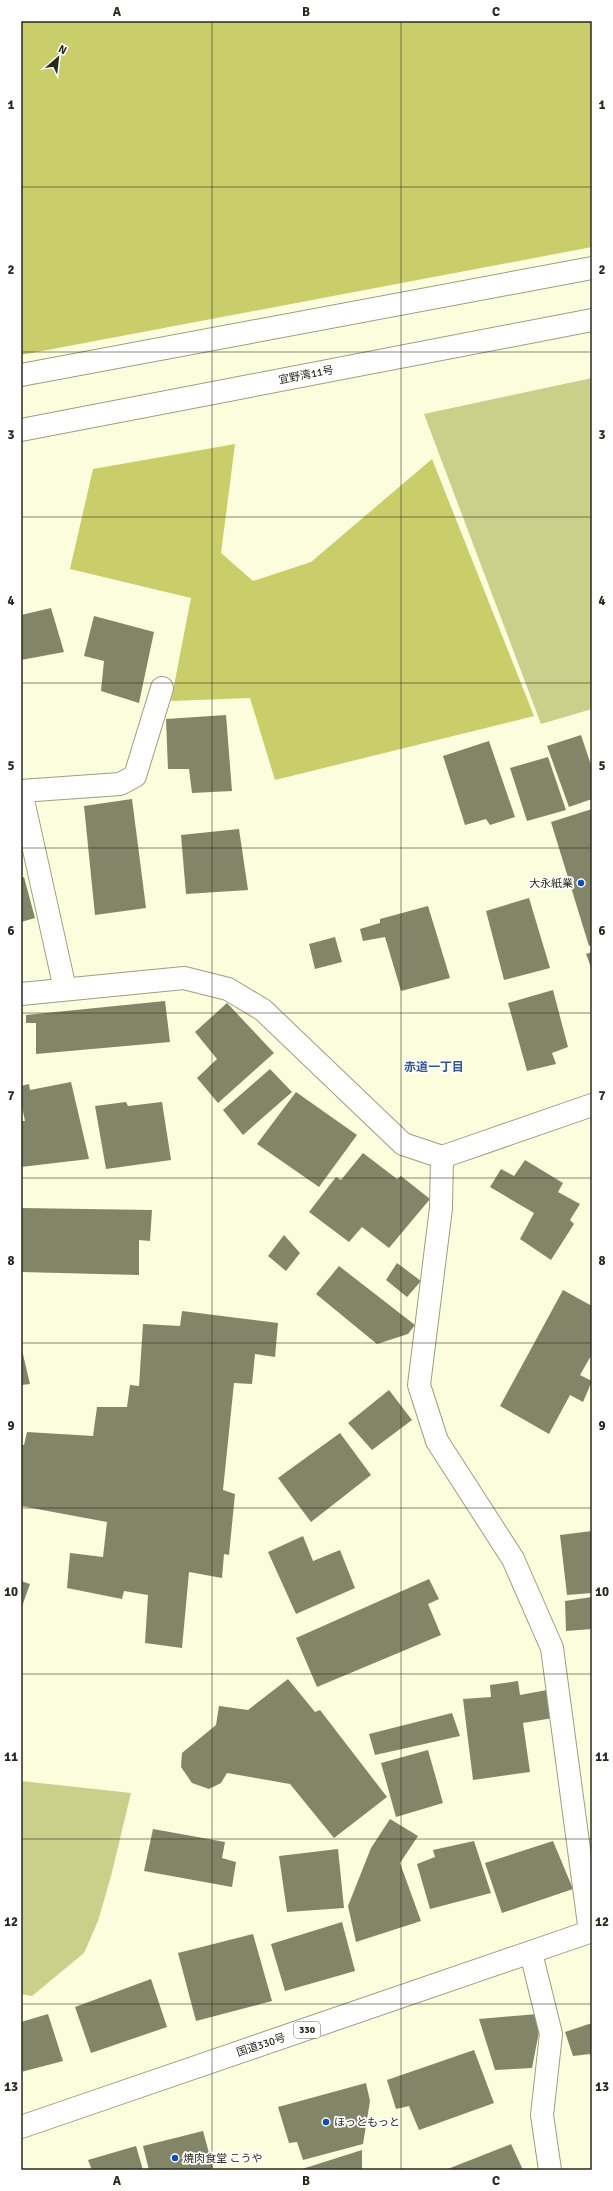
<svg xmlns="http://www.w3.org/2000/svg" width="613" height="2191" font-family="Signika,'Noto Sans JP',sans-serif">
  <rect width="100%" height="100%" fill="#fbfddc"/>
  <g fill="#cbcf89">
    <path d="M592,378V709L541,724L424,414Z"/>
    <path d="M21,1781L131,1793L111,1876L98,1921L84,1953L32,1996L21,1994Z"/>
  </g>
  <g fill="#c9cd6a">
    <path d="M21,21H592V247L21,355Z"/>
    <path d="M235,444L221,553L253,581L311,562L432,459L534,716L275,780L250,698L171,701L191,598L70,569L93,469Z"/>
  </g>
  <g fill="#838568">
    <path d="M51,608L64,652L21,660V615Z"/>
    <path d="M94,616L154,632L139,703L101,691L104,661L84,656Z"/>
    <path d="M226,715L232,791L192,793L189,769H168L166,719Z"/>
    <path d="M581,735L592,768V799L569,807L547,746Z"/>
    <path d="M489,741L515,817L490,825L486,819L465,825L443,756Z"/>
    <path d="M548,757L566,810L527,821L510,768Z"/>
    <path d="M132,799L146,908L95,915L84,806Z"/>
    <path d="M592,809V945L589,946L551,822Z"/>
    <path d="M239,829L248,890L186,894L181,835Z"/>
    <path d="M24,877L35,918L21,922V878Z"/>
    <path d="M529,898L550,968L504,980L486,911Z"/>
    <path d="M428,906L450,978L401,991L385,937L363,941L360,929L380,923V919Z"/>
    <path d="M335,937L342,962L315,969L309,944Z"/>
    <path d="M592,952V970L586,954Z"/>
    <path d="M553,990L568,1047L552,1053L556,1064L527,1071L508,1003Z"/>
    <path d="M165,1001L170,1042L36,1054V1023H26V1015Z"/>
    <path d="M227,1003L274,1053L218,1103L197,1078L217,1059L195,1032Z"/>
    <path d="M270,1069L292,1092L243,1135L223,1110Z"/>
    <path d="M71,1082L89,1159L21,1167V1121H25L21,1102V1086L29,1084L30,1090Z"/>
    <path d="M296,1092L357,1135L319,1187L257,1144Z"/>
    <path d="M126,1102L128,1106L162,1102L171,1160L106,1169L95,1106Z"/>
    <path d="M363,1153L397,1179L401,1176L430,1199L389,1248L362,1227L349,1242L309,1212L336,1177L341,1180Z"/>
    <path d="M525,1160L563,1183L558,1192L580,1204L570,1220L574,1224L551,1260L520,1239L534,1213L490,1187L501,1169L514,1176Z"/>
    <path d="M21,1208L152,1210L150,1241L139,1240V1275L21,1272Z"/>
    <path d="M284,1235L300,1253L286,1271L268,1256Z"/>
    <path d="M397,1263L421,1281L407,1297L386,1280Z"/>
    <path d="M339,1266L415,1325L408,1334L377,1344L316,1294Z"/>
    <path d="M563,1290L592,1306V1354L580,1375L592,1381L583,1402L570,1395L549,1434L500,1406Z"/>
    <path d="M182,1311L278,1323L275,1357L255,1354L252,1384L234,1383L223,1490L235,1494L229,1555L224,1554L222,1578L189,1572L182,1648L145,1643L148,1595L124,1591L122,1599L67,1588L70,1553L103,1557L107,1522L21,1506V1445H24L27,1432L93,1436L97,1407H127L130,1385L139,1386L143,1324L180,1326Z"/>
    <path d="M21,1346L30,1384L21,1385Z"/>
    <path d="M389,1390L412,1420L372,1450L348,1423Z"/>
    <path d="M340,1433L371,1475L311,1522L278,1478Z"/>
    <path d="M592,1531V1593L567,1595L560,1535Z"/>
    <path d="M303,1536L313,1561L340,1550L355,1588L296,1614L268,1552Z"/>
    <path d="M429,1579L439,1599L428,1604L441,1635L317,1687L296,1638Z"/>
    <path d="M21,1581L30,1584L21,1609Z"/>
    <path d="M592,1597V1629L566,1631L565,1601Z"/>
    <path d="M288,1679L315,1712L320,1710L387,1797L334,1838L290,1784L227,1773L221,1783L209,1789L192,1783L181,1767L182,1753L216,1725L219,1706L248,1710Z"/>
    <path d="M518,1681L520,1695L547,1690L553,1718L523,1723L530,1772L473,1780L463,1699L491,1697L490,1685Z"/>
    <path d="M452,1713L460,1736L375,1755L369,1734Z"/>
    <path d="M428,1750L443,1803L396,1817L381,1763Z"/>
    <path d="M390,1819L418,1836L400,1863L421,1921L356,1942L348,1906L371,1848Z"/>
    <path d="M153,1829L225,1842L222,1858L236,1862L232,1887L144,1871Z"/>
    <path d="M474,1841L491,1893L430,1909L417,1864L435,1857L433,1850Z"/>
    <path d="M553,1841L573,1889L502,1913L485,1863Z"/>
    <path d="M338,1849L344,1908L287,1912L279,1856Z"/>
    <path d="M342,1922L355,1971L285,1991L271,1944Z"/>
    <path d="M253,1934L272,2001L196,2021L178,1953Z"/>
    <path d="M151,1979L167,2027L91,2053L75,2007Z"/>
    <path d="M48,2014L63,2061L21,2072V2022Z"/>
    <path d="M538,2014L540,2027L532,2068L495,2070L479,2019Z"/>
    <path d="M592,2023V2058L590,2054L573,2056L565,2032Z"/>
    <path d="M474,2050L494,2103L419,2130L409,2106L396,2109L387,2080Z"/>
    <path d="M366,2083L370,2101L363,2144L303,2160L297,2142L289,2143L278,2107Z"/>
    <path d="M203,2131L213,2168L205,2170H149L143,2146Z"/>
    <path d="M511,2144L523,2170H445Z"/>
    <path d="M136,2146L143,2170H92L88,2160Z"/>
    <path d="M362,2150V2170H302V2169Z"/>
  </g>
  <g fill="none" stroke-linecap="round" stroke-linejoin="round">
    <g stroke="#9c9e80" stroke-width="24">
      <g id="minor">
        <path d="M21,375L592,268"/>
        <path d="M21,430L592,320"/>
        <path d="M65,989L21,791L120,784L135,776L162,688"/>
        <path d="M21,994L184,978L228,989L263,1010L403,1144L442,1157L592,1105"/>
        <path d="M442,1157L441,1208L419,1385L437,1441L513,1559L552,1648L590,1932"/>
        <path d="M531,1953L551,2034L542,2115L550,2170"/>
      </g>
    </g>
    <g stroke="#9c9e80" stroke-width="24">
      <path id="highway" d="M21,2127L592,1931"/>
    </g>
    <use href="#minor" stroke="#fff" stroke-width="22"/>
    <use href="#highway" stroke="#fff" stroke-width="22"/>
  </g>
  <path fill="none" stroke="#28291d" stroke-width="1" stroke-opacity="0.55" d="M212,21V2170M401,21V2170M21,187H592M21,352H592M21,517H592M21,683H592M21,848H592M21,1013H592M21,1178H592M21,1343H592M21,1508H592M21,1674H592M21,1839H592M21,2004H592"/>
  <g fill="#0f4eb9" stroke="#fff" stroke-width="1.5">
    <circle cx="581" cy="883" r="4"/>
    <circle cx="326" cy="2122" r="4"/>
    <circle cx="175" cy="2158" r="4"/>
  </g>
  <g text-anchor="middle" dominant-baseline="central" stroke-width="3.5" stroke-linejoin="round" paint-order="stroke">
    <rect fill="#fff" stroke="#686961" stroke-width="1" x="294" y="2022" width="26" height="16" rx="3"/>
    <g font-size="10" font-weight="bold" fill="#28291d">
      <text x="307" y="2030">330</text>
    </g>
    <g font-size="11" fill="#28291d" stroke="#fff">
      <text transform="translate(306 375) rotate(-11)">宜野湾11号</text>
      <text transform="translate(261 2045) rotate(-18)">国道330号</text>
    </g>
    <g font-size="11" fill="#28291d" stroke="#fff" text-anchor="start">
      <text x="573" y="883" text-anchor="end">大永紙業</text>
      <text x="334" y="2122">ほっともっと</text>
      <text x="183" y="2158">焼肉食堂 こうや</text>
    </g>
    <g font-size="12" font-weight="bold" fill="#36578f" stroke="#fff">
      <text x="434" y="1067">赤道一丁目</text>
    </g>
  </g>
  <rect width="613" height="2191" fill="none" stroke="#ffffff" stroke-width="44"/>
  <g transform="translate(58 58) rotate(28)" stroke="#ffffff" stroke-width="3" paint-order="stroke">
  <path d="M0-3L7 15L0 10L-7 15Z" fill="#28291d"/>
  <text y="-6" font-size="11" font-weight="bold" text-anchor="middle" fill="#28291d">N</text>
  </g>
  <rect x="22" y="22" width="569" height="2147" fill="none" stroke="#28291d" stroke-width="1.5"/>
  <g font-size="13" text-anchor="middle" font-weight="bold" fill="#28291d">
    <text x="117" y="16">A</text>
    <text x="306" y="16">B</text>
    <text x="496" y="16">C</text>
    <text x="11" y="109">1</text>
    <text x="602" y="109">1</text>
    <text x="11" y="274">2</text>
    <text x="602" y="274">2</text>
    <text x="11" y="439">3</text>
    <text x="602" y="439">3</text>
    <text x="11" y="605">4</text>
    <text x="602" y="605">4</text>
    <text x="11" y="770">5</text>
    <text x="602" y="770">5</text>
    <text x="11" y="935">6</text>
    <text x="602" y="935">6</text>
    <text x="11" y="1100">7</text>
    <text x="602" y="1100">7</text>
    <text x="11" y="1265">8</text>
    <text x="602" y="1265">8</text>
    <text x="11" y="1430">9</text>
    <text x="602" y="1430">9</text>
    <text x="11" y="1596">10</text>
    <text x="602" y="1596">10</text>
    <text x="11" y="1761">11</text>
    <text x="602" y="1761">11</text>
    <text x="11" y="1926">12</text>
    <text x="602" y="1926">12</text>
    <text x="11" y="2091">13</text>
    <text x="602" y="2091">13</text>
    <text x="117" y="2185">A</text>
    <text x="306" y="2185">B</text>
    <text x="496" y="2185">C</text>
  </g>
</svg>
